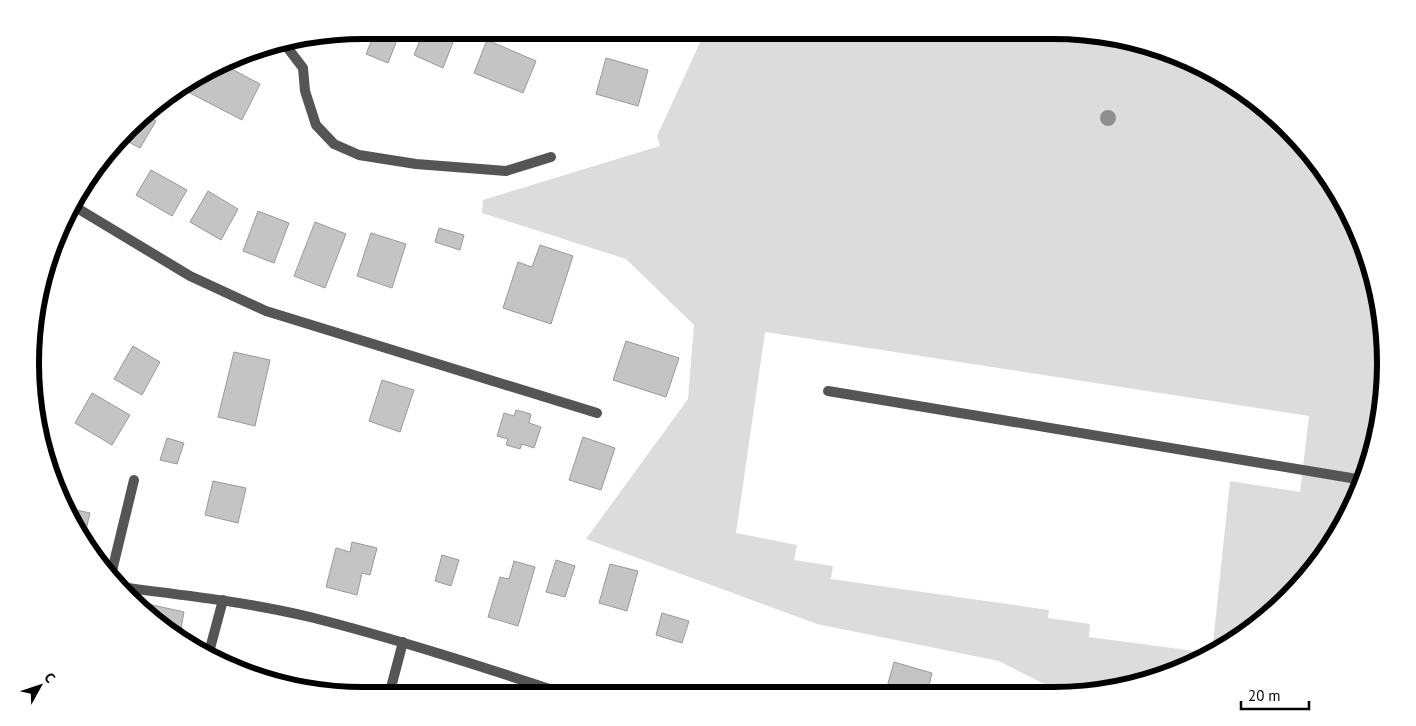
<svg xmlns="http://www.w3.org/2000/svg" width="1416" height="726" font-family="'PT Sans',sans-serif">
  <rect width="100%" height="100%" fill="#fff"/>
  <path fill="#dcdcdc" d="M673,30L1074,31C1095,34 1118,36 1138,41C1179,51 1219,74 1254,97C1295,126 1334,179 1354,224C1416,369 1378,526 1256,627C1244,637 1226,644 1212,653L1230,481L1300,492L1309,416L765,332L736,533L797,545L794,560L833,566L831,579L1049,610L1048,618L1090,624L1089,637L1210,653L1180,671L1097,693H1062L999,661L817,624L586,539L688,399L694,325L626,259L482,213L483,200L660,146L657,136L703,36Z"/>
  <g fill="#c4c4c4" stroke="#999">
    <path d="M376,30H387L399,35L388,63L366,54Z"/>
    <path d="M424,30H438L455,37L443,68L414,55Z"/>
    <path d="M487,40L536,61L523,93L474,73Z"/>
    <path d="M606,58L648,70L638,106L596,94Z"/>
    <path d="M224,65L260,84L242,120L190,93L196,80Z"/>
    <path d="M145,115L156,121L140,148L123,139Z"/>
    <path d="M151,170L187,190L172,216L136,195Z"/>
    <path d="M208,191L238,209L221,240L190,222Z"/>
    <path d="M258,211L289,223L274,263L243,251Z"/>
    <path d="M315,222L346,234L325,288L294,276Z"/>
    <path d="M439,228L464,235L460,250L435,242Z"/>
    <path d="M371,233L406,244L392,288L357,276Z"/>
    <path d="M540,245L573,256L551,324L503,308L518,262L532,267Z"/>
    <path d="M626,341L679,358L666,397L613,380Z"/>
    <path d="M133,346L160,362L142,395L114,379Z"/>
    <path d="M234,352L270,360L255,426L218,417Z"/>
    <path d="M382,380L414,390L400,432L369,421Z"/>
    <path d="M92,393L130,415L112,445L75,423Z"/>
    <path d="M516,410L531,414L529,423L541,427L534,448L522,444L520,449L506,445L508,439L497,436L504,413L514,416Z"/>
    <path d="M583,437L615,448L601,490L569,480Z"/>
    <path d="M167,438L184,443L177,464L160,460Z"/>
    <path d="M213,481L246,488L238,523L205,515Z"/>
    <path d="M63,507L90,513L84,538L64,510Z"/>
    <path d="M352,542L377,548L370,575L362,573L357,595L326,587L336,548L350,552Z"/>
    <path d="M442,555L459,560L451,586L435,581Z"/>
    <path d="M556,560L575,566L565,597L546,592Z"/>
    <path d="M514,561L535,567L518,626L488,617L500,577L509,579Z"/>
    <path d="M610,564L638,571L627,611L599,603Z"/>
    <path d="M148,604L184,612L180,634L147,612Z"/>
    <path d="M662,613L689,621L682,643L656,635Z"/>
    <path d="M894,662L932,673L927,694H885Z"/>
    <path d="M497,687L511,690L510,695H496Z"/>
  </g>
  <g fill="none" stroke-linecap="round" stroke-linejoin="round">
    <g stroke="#555" stroke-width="10">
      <path d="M281,44L287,47L303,68L305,91L316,125L334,144L359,155L416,164L506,171L551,157"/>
      <path d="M72,205L190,276L266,311L597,413"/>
      <path d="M828,391L1363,480"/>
      <path d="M111,575L134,480"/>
      <path d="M208,656L223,600"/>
      <path d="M389,695L403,642"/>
    </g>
    <path stroke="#555" stroke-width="10" d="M119,587C183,595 247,602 310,617C397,639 483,667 568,695"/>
  </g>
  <circle fill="#8f8f8f" cx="1108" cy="118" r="8"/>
  <path d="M0 0H1416V726H0ZM363 39H1053A324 324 0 0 1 1377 363V363A324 324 0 0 1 1053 687H363A324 324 0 0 1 39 363V363A324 324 0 0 1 363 39Z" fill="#fff" fill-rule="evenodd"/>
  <path fill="none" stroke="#000" stroke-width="6" d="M363 39H1053A324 324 0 0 1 1377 363V363A324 324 0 0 1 1053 687H363A324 324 0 0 1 39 363V363A324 324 0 0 1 363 39Z"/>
  <g transform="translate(40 686) rotate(50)" stroke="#ffffff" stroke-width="4" paint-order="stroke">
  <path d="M0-4L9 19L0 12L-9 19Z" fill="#000000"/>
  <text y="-8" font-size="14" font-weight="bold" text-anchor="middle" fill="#000000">С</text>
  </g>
  <path d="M1241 701v8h68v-8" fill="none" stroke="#000000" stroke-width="2.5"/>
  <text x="1248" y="701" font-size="15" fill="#000000" stroke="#ffffff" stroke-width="4" paint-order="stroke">20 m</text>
</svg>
